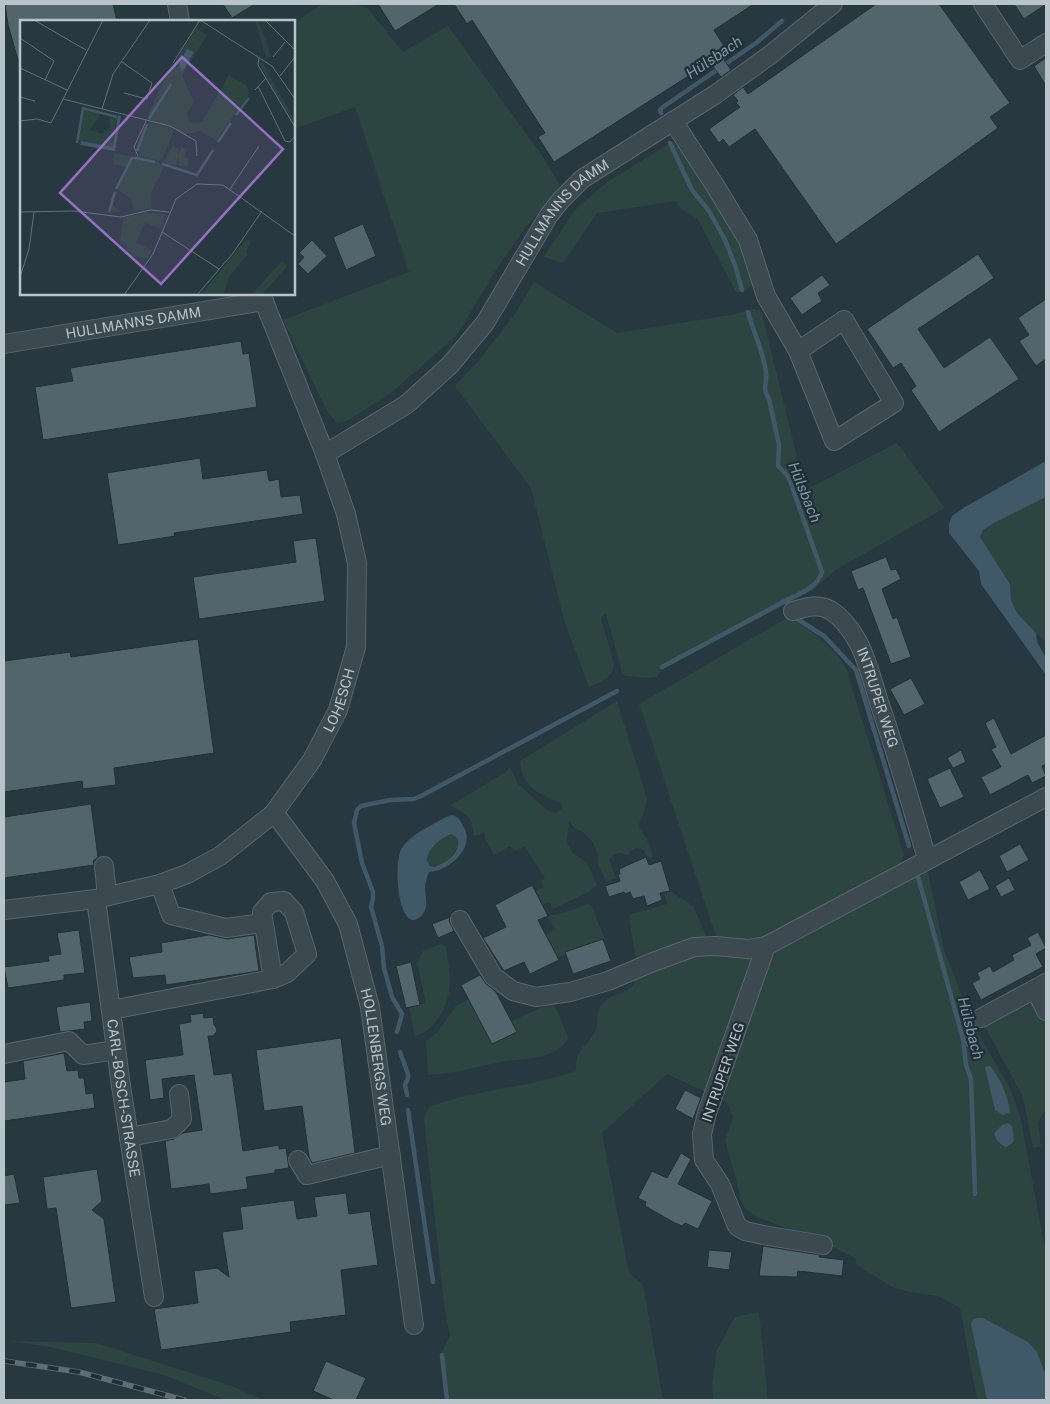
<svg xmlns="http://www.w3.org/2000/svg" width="1050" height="1404" font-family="'Public Sans',sans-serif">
  <rect width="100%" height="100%" fill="#283840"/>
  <g fill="#2d4540" fill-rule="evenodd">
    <path d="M322,4H358L359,6L367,8L403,52L448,26L545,160L560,186L525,228L494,273L457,335L392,392L347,421L337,423L327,411L283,320L409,272L355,107L294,129V23Z"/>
    <path d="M673,141L709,190L741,243L752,281V285C748,289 742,294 736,292L697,218L681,209L676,201L597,213L563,263L544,257L575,210L606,183Z"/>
    <path d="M534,282L617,333L731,315L753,309L761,310L805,490L897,443L945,508L837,569L813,590L661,670L657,677L647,678L625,676L622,672L606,614L601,618L614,664C613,679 601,681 589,687L565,623L531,488L455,386L479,360L515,314Z"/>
    <path d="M1046,497V637L1044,641L1017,613L1011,600L1010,584L980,537L983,530L992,524Z"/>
    <path d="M787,618C811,628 833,646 846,668L904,855L900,865L760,942L717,939L639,704Z"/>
    <path d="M617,701L647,798L645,809L639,824L640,830L646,837L653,856L648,858L644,850L637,848L630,851L628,856L621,853L614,854L609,860L616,878L606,882L598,864V855L593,842L584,833L573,827L569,820L567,839L568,845L573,853L587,863L597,885L588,892L553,909L549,902L542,905L535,891L543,887L541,881L545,879L525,846L515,851L510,846L494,855L485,838V833L482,832L479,835H473C474,815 464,815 451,805C466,796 480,788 494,779C502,774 504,776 510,767L518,784L548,811L556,813L562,808L561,803C538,793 523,789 520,761Z"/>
    <path d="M451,834L455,836L458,840C460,853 437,876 427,861C427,849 441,838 451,834Z"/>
    <path d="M924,870L928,872L944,950L973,1024L1011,1090L1021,1120L1046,1255V1400H977L960,1308L938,1296L909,1292L892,1287L857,1265L855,1258L827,1244L755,1216L744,1207L741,1201L736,1179L725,1141L733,1117L727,1102L667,1074L602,1133L629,1273L643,1285L663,1400H450L441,1354L450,1336L444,1304L424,1118L429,1107C476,1089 528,1088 576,1071C575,1046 589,1047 596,1029C599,1020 595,1010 603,1003C614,990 636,996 636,974L680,955L754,951ZM985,1068L1003,1115L995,1110Z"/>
    <path d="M670,891L693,906L709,942L636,960L629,917L632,914L667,904L664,893Z"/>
    <path d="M588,904L591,906L604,937L603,939L565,952L566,954L558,958L546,935L552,931L553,928L548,916L563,913Z"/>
    <path d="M441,944L446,947C447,959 450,971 450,983C449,1005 436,1030 415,1036L409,1007L426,1003L417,963L423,951Z"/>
    <path d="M469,999L492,1044L516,1032L511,1021L552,1003L557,1010L568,1038C565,1044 561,1048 555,1051C538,1060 519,1059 501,1062C476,1067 453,1074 428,1075L426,1041L438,1032L456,1006Z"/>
    <path d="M1028,999L1036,1002L1046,1021V1109L1038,1122L1041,1147L1033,1148L1023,1097L983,1023Z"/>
    <path d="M759,1312L768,1400H713L712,1385L717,1350L735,1317Z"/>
    <path d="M9,1341L96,1343L229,1385L264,1400H226L164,1375L50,1347Z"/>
  </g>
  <g fill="#3f5968" fill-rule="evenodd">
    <path d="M1046,461V497L992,524L983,530L980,537L1010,584L1011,600L1017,613L1036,633L1037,642L1046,658V675L981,584L979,571L949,533V524L952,516L965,507Z"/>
    <path d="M452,815C459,817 460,820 463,826C477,847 449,871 429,872C427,877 425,883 425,888C425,896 429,906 423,914C399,942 392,862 402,848C411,834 432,825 446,817ZM451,834L455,836L458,840C460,854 446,863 434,867L430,866L427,861C427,849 441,838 451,834Z"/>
    <path d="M987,1066H990C1000,1077 1008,1097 1010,1112L1003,1115L995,1110L985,1068Z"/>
    <path d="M1008,1123L1012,1126L1014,1140L1011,1144L1006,1147C999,1144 996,1140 994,1133L1002,1125Z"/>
    <path d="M977,1318H983L1028,1342L1037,1352L1046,1376V1400H987L971,1324L973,1319Z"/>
  </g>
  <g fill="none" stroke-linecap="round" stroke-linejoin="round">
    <g stroke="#3f5968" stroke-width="4.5">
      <path d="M661,113L660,110L663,107L756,43L782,21"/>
      <path d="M670,143L692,190L709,211L725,240L735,265L742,290"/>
      <path d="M748,312C753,332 764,352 766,373C767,384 762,388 769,399L779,445L778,466L786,474L789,478L822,572C818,587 799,594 787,600L788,607"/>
      <path d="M794,617L824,636L856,670L909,846"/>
      <path d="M662,667L787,600"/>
      <path d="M917,873L963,1039L966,1065L971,1079L975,1194"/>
      <path d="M397,1032L402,1014L392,997L384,968L382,946L371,907L373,899V892L362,863L354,823L357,810L361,806L390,800L414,799L421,796L617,691"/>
      <path d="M963,1039L978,1054"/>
      <path d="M400,1052L408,1074V1078L405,1085L407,1095"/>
      <path d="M408,1110L433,1282"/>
      <path d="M442,1355L447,1400"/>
    </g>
  </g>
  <g fill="#53656c" stroke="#233037">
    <path d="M5,4H113L117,21H21V59L18,60L8,25Z"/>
    <path d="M223,4H255L232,18Z"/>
    <path d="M378,4H439L395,31Z"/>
    <path d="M454,4H754L714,30L730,56L724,60L731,70L721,77L711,64L702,70L701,68L554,162L538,137L545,133L472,20L467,24Z"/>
    <path d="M876,4H939L1010,103L990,117L998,128L836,244L755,129L729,147L723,139L719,143L709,129L740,107L736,103L738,101L733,95L743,87L748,94Z"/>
    <path d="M1014,4H1046L1024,19Z"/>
    <path d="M1046,58V86L1034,66Z"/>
    <path d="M363,224L376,256L346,270L333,237Z"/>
    <path d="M312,240L327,256L308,274L298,264L304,257L299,253Z"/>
    <path d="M978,254L994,278L918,329L944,368L990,337L1019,379L939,432L911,390L916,386L901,363L893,368L867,329Z"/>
    <path d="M822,275L830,285L818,293L822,301L802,315L790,298Z"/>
    <path d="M1046,299V359L1036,366L1019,341L1029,335L1018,318Z"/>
    <path d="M241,341L243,354L249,353L257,407L43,440L35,387L73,381L70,368Z"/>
    <path d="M200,458L203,479L267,470L269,481L279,479L281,497L300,495L303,514L174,533L175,536L118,545L107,473Z"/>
    <path d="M316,538L325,601L199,619L193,577L296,562L293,541Z"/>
    <path d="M886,557L891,570L896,569L901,579L882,589L893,619L897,617L911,657L891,664L863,588L858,590L851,571Z"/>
    <path d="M198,639L214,753L114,768L116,785L83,789L82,781L4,792V661L70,652L71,657Z"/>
    <path d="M911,678L925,704L904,715L890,689Z"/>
    <path d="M994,718L1011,754L1046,735V764L1042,766L1046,776L1032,783L1028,775L990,795L981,777L1001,767L991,749L996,747L985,723Z"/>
    <path d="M961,750L966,762L953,768L947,758Z"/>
    <path d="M950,768L964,797L940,808L927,779Z"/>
    <path d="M91,804L98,857L93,861L94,865L4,878V817Z"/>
    <path d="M1020,844L1029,860L1007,872L999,856Z"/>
    <path d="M646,857L649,865L661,861L670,891L660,893L662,900L647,906L644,896L633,899L630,892L625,894L624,892L609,897L605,886L620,881L618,874H620L619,869Z"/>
    <path d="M980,870L990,889L968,900L959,882Z"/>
    <path d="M1009,878L1015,890L1001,897L995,886Z"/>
    <path d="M532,885L548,916L538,920L559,960L530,974L524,962L504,971L483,938L506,927L495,905Z"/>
    <path d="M450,917L449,921L454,931L438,938L432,924Z"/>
    <path d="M79,930L85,973L64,975V980L8,988L4,967L49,961L48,956L61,954L57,933Z"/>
    <path d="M1038,932L1046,948L1036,954L1043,967L981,1000L972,983L980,979L977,973L990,966L993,972L1014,960L1012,955L1031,945L1027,938Z"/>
    <path d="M209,935L227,939L254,935L259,971L166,985L165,975L133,978L129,957L162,952L161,943Z"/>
    <path d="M603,939L611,961L573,974L565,952Z"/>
    <path d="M411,962L420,1005L406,1008L396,966Z"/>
    <path d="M480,975L486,984L496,992L517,1032L492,1044L461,985Z"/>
    <path d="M90,1002L92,1021L84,1022L85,1029L60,1032L56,1007Z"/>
    <path d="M203,1013L204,1018L213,1017L214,1025L216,1027L217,1031L213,1036H208L214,1075L232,1073L243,1151L279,1145V1149L286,1148L289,1168L275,1170V1173L246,1177L248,1189L210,1194L209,1184L171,1189L165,1141L174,1139L183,1133L202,1130L194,1075L162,1079L164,1098L150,1100L145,1060L183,1055L179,1024L191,1022L190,1015Z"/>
    <path d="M341,1038L355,1153L312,1163L309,1157L302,1106L264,1111L256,1050Z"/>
    <path d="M64,1053L67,1071L78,1070L79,1078H84L86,1094L93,1093L95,1108L4,1121V1082L25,1079L23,1061Z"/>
    <path d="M685,1090L701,1098L693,1119L675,1109Z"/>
    <path d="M681,1153L691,1159L678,1184L712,1201L698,1229L685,1223L682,1226L673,1222L645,1206L646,1202L638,1198L652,1171L667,1178Z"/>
    <path d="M97,1169L102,1201L92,1210L104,1219L116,1302L71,1308L56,1208L47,1209L43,1177Z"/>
    <path d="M14,1174L20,1203L4,1205V1176Z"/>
    <path d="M346,1193L349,1214L370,1211L378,1265L341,1270L346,1315L290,1322L291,1332L161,1350L154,1309L198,1303L194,1271L217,1268L229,1277L222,1232L243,1229L240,1207L294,1200L297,1219L317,1216L314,1197Z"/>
    <path d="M763,1246L820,1255L819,1257L844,1260L842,1276L798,1271L797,1277L759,1276Z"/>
    <path d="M709,1250L732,1252L729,1270L707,1267Z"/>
    <path d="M326,1361L366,1378L356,1400H334L313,1391Z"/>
  </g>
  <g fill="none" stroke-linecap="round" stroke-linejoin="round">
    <g stroke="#5a666d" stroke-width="20">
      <g id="minor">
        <path d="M177,4L180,21"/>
        <path d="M983,4L1020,60L1046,43"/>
        <path d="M673,121L714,184L748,240L766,296L798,351L834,441L894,403L844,320L798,351"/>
        <path id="s1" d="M4,344L264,301"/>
        <path id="s2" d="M325,454L407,404L450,365L485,323L549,215L561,200L582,179L716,94L770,55L833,4"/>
        <path id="s3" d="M793,611C804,608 818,603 830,610C843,618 852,631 859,644C868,662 873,683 879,702C897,754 912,807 927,859"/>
        <path id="s4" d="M273,814L279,819L325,881L348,924L370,1007L414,1325"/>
        <path d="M104,866L107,896"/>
        <path d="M160,884L171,915L226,928L263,923"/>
        <path id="s5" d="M96,899L121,1086L154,1297"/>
        <path id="s6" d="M4,910L96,899L160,884L187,874L220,856L273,814L312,760L338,710L356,647L357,563L346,514L325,454L261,294"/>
        <path d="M460,920L493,976L513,991L536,997L570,992L608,981L653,962L694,947L715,946L748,949L766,946L1046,797"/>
        <path d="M766,946L707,1113L702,1134L704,1160L720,1184L737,1226L745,1231L763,1235L823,1245"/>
        <path d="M1046,983L1035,989L1046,1011"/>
        <path d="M111,1010L273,979L287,973L307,954L294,912L284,901L271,902L262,912L273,979"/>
        <path d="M981,1018L1035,989"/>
        <path d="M4,1054L69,1041L83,1055L116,1050"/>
        <path d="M129,1137L172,1129L182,1119L179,1094"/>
        <path d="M298,1160L307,1175L391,1155"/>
      </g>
    </g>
    <use href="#minor" stroke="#3c4950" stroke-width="18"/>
    <g stroke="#5e6e76" stroke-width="5.5">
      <path id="rail" d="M4,1361L79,1372L184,1400"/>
    </g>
    <use href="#rail" stroke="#212e35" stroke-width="4" stroke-dasharray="11" stroke-linecap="butt"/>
  </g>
  <g text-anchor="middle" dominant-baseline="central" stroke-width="4.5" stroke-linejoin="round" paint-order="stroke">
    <g font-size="14" fill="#b9c3ca" stroke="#212e35">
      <text stroke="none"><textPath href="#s2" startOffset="345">HULLMANNS DAMM</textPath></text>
      <text stroke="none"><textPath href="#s1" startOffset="131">HULLMANNS DAMM</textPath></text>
      <text stroke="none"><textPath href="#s3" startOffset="140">INTRUPER WEG</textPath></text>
      <text stroke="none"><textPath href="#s6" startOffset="425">LOHESCH</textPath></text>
      <text stroke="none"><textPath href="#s4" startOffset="270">HOLLENBERGS WEG</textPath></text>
      <text transform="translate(723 1072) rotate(-71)">INTRUPER WEG</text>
      <text stroke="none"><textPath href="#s5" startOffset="201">CARL-BOSCH-STRASSE</textPath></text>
    </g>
    <g font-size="15" font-style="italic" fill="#7c9aaa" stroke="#212e35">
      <text transform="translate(714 57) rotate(-34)">Hülsbach</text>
      <text transform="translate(805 492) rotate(68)">Hülsbach</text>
      <text transform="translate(971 1028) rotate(75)">Hülsbach</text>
    </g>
  </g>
  <g transform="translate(20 20)">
    <rect width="275" height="275" fill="#283840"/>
    <path d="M235,0H238L251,36L246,38ZM176,8L187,15L162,55L174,82L167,94L170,103L182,102L209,55L227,66L229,75L196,120L179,111L164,115L150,106L127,99L140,67ZM242,42L275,101V106L252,68L240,44ZM63,89L81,93L70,110L82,114L90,107L89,99L97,97L93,127L59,121ZM129,103L150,107L154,111L141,141L119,136L118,126ZM153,125L156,129L159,126L158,135L161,127L167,129L164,137L168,139V147L159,146V140L158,137L157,146L143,143ZM94,133L137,142L144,147L132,171L131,188L114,191L111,179L95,168L106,147L93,144ZM94,171L93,186L102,192H111H88ZM126,192L145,194L142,209L125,203L116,223L132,230L128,238L107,236V224L100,223L103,198ZM227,219L231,221L226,232L228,234L209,257L203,275L182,273ZM262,241L267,246L242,275H231Z" fill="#2d4540"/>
    <path d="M167,29L174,32L162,52L159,44ZM98,95L101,96L95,131L60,125L61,121L93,127Z" fill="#3f5968"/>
    <path fill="none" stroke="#3f5968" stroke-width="2.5" d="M216,95L229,78M129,99L151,64M198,122L211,103M57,123L63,88L97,97M117,131L127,104M117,138L135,142M142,144L177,155L193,130M96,169L112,138H118M89,192L95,172"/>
    <path fill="none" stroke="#627077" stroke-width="1" d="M14,0L66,30M180,0L252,46L275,79M245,0L275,30M0,18L34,41L25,60M253,37L265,22M239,38L238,45L275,107M102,42L132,63L127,79L104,73M153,43L180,0M0,48L47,70M260,56L275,37M238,66L265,121L270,122L275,116M235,70L246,58M0,77L15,81M43,79L150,106L176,121L177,136M82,89L93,54L130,0M0,101L17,99L31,103L83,0M118,136L114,127L126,101M210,169L239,126M0,192L54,191L101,197L130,190L149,192M142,212L199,249M0,257L9,229L14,192M104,275L133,234L156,179L177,164L203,165L275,216M177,275L213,233L242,191"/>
    <path fill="#9770c4" fill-opacity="0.15" stroke="#9770c4" stroke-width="2.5" d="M162,37L263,129L141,264L40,173Z"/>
    <rect width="275" height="275" fill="none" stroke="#b9c3ca" stroke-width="2.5"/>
  </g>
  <rect width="1050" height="1404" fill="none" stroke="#b9c3ca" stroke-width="10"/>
</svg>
